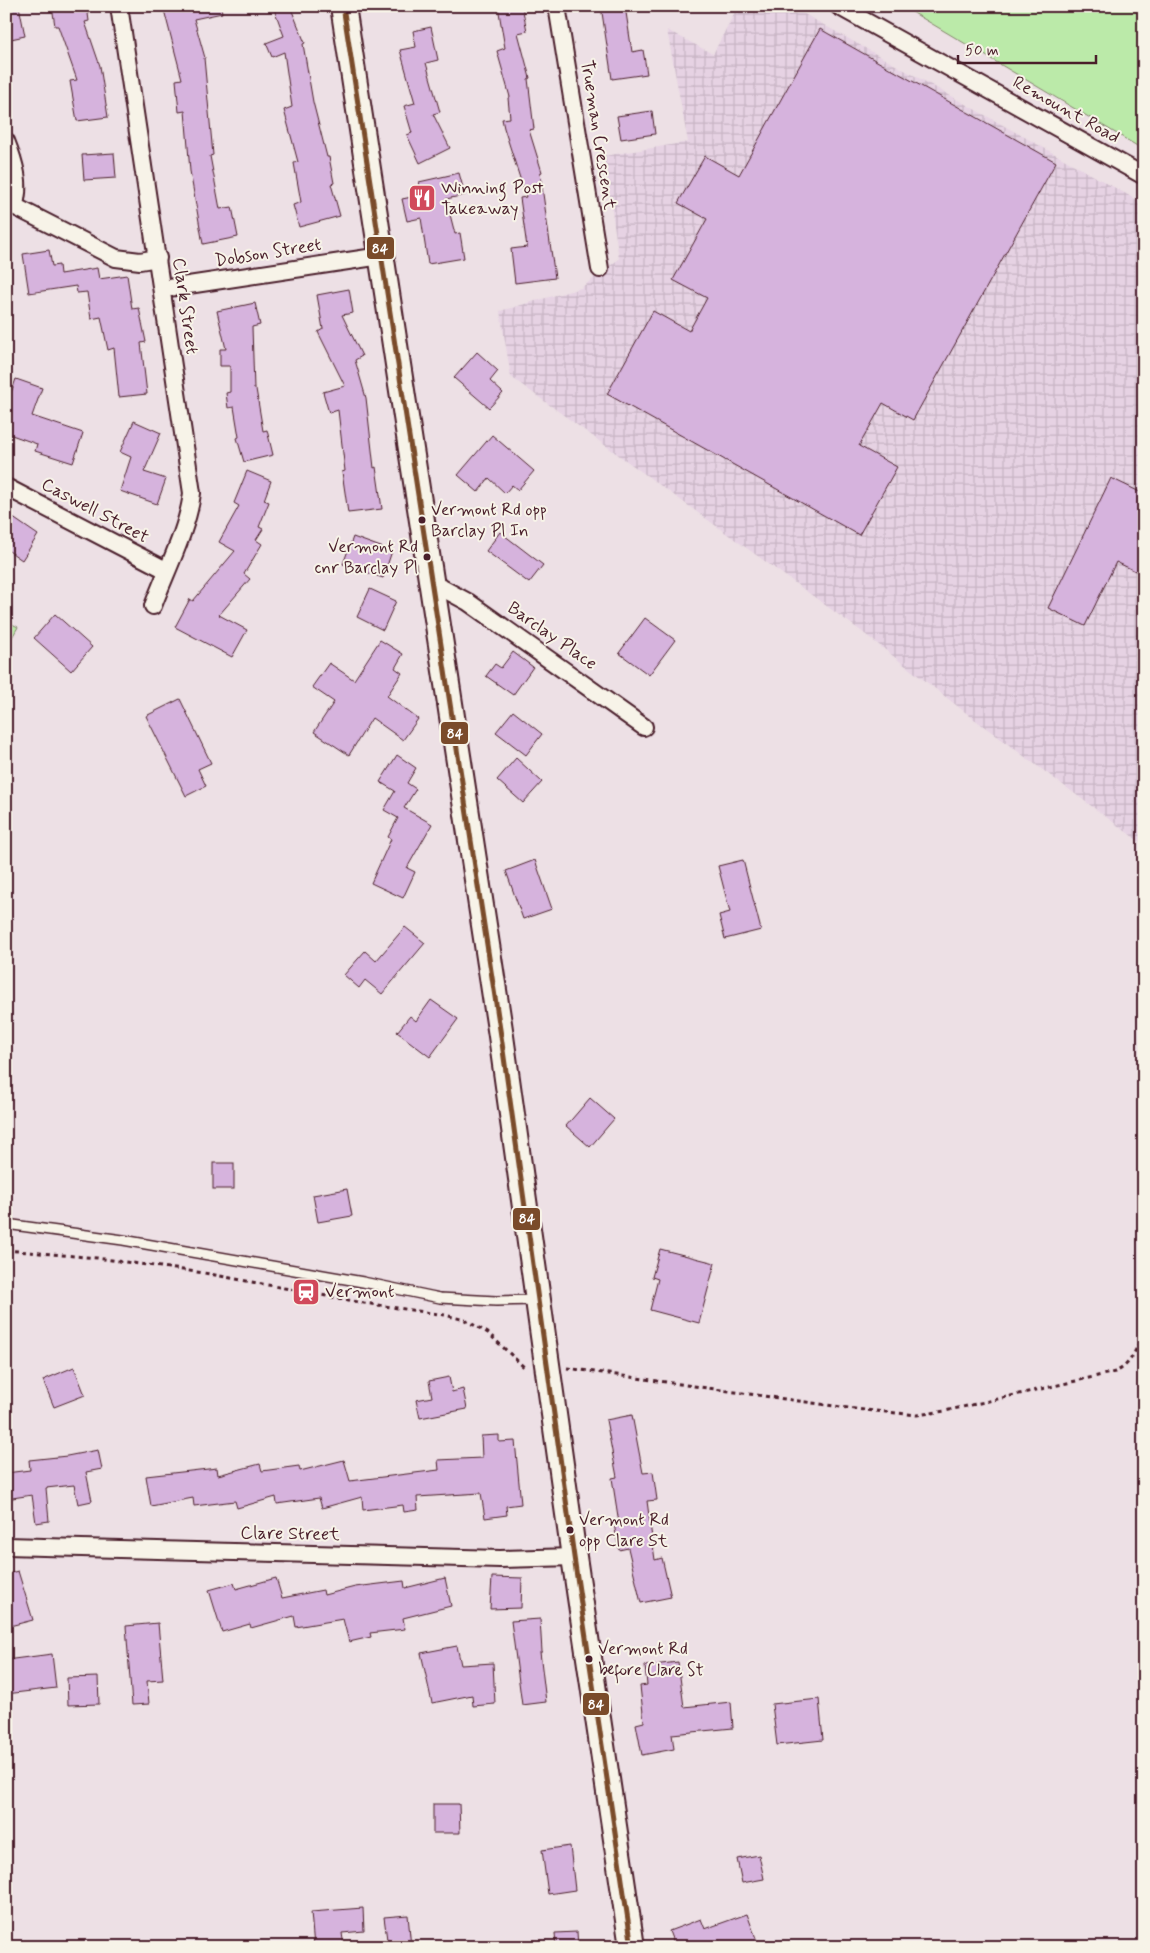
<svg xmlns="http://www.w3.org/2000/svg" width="1150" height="1953" font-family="Mynerve,sans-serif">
  <defs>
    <pattern id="industrial-grid" width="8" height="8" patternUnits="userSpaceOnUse" patternTransform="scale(1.25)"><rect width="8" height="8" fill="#e6d2e3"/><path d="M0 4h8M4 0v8" fill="none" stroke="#c7b4c3"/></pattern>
  </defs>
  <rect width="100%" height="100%" fill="#ede0e5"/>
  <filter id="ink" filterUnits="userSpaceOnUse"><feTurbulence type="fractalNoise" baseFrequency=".02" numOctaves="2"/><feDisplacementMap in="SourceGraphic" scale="10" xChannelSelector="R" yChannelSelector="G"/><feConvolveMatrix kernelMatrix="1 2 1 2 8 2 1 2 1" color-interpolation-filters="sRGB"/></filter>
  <g filter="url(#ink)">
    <path fill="url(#industrial-grid)" d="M738,6H790L1144,204V845L974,719L861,631L511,377L500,311L581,288L619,259L604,156L688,142L667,30L713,54Z"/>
    <g fill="#bbeaa9" stroke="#82846a">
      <path d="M902,6H1144V150Z"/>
      <path d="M6,621L18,627L6,648Z"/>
    </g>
    <g fill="#d6b3dd" stroke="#4a1f2b">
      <path d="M6,6H19L25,36L6,40Z"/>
      <path d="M52,6H87L89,21L85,22L100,66L108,117L77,121L70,81L77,80L58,26H55Z"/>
      <path d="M163,6H221L222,13L194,19L205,58H204L213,155L210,156L220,209L232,207L238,237L203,244L190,171L185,111L179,112L176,80L182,79Z"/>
      <path d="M273,6H290L305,43L303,44L313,102L327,157H329L334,183L331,184L340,216L299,227L293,205L301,202L294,163L298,162L284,110L292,107L284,52L272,57L266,43L284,36Z"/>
      <path d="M498,6H522L527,31L518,33L530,78L528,79L534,129L529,130L542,172L540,173L555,278L515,283L511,249L527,247L520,198L526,197L504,128L502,119L510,118L508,98L510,97L497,51L505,48Z"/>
      <path d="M601,6H625L632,52L643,50L647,74L612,79Z"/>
      <path d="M431,27L438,60L426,63L440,112L433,114L450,148L420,163L407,135L412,133L404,106L415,103L400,50L416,47L413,31Z"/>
      <path d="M820,29L1056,162L913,420L883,403L859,446L897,467L859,535L607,394L653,311L689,331L707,298L673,280L707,219L678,203L705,156L739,175Z"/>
      <path d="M652,111L655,134L621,139L617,116Z"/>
      <path d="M114,153L116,178L84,180L82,155Z"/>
      <path d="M459,173L465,195L446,199L455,234L460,233L464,258L428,264L421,218L407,221L402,199L422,195L419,182Z"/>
      <path d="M49,250L52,266L59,265L60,274L97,268L99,279L127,275L132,309L139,308L146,342L141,343L147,394L119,397L114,348L108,350L101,317L91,319L87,292L77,293L76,286L29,293L23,254Z"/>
      <path d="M349,289L353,313L342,315L362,356L355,360L366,398L374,468L376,467L382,509L348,513L342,472L345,471L338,410L329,413L323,392L345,386L318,332L323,329L317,295Z"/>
      <path d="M255,303L260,325L252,327L254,389H256L263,431L267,430L273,455L244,462L237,438L239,437L234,407L228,408L226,393L230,392V366H220V349H226L217,311Z"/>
      <path d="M477,352L498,371L490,381L503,393L489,408L454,378Z"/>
      <path d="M16,379L42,388L32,416L83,433L73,463L35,451L37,444L6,433V406Z"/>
      <path d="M134,421L161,433L144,472L166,479L157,504L120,491L131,457L120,452Z"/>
      <path d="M492,435L534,471L518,490L512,485L505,493L489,478L478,492L458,475Z"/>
      <path d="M247,471L271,481L264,500L269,502L259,527L263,529L256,540L262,544L244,574L250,579L219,615L247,630L232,657L175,627L190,599L193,601L235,551L219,542L239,506L234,503Z"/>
      <path d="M1111,478L1144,494V575L1116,562L1085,626L1048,608Z"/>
      <path d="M6,513L38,535L22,560L6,549Z"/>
      <path d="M500,532L543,565L529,583L486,551Z"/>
      <path d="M353,537L392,551L383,578L343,564Z"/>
      <path d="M370,589L396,601L383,630L357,617Z"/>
      <path d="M55,614L92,647L71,671L34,638Z"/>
      <path d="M645,618L675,640L649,675L619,653Z"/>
      <path d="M380,640L403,654L395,668L402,673L387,696L418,719L403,740L372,718L349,755L314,732L334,702L312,687L329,663L354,680Z"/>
      <path d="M513,652L533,667L513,695L486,676L495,664L501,668Z"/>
      <path d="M180,699L211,763L198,769L206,786L186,796L146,716Z"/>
      <path d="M513,711L542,734L526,755L496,732Z"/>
      <path d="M397,755L416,768L407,783L416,789L404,808L432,824L407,868L415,872L403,898L371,883L391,839L388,837L398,818L384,810L395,791L380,782Z"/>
      <path d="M516,758L542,782L523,803L497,780Z"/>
      <path d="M535,860L552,909L523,919L506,871Z"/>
      <path d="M743,860L761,930L725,939L719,915L730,912L718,866Z"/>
      <path d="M405,927L425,943L382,994L365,980L359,988L344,975L365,951L376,961Z"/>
      <path d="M431,1000L458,1019L430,1057L397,1032L410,1016L416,1021Z"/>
      <path d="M590,1098L614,1119L590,1147L566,1126Z"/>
      <rect x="213" y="1163" width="21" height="26"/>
      <path d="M347,1189L352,1216L318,1222L313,1195Z"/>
      <path d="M660,1249L715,1263L699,1323L650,1310L658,1279L652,1277Z"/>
      <path d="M74,1367L85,1395L54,1407L43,1380Z"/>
      <path d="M449,1377L452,1392L463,1389L467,1409L420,1418L416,1400L432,1397L429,1381Z"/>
      <path d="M632,1415L643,1473L653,1472L657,1500L647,1501L655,1560L662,1558L671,1597L641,1603L628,1548L619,1550L614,1524L619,1523L612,1478L617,1477L606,1420Z"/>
      <path d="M499,1435V1442L515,1441L521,1504L506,1506L507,1515L485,1518L481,1493L417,1497L418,1510L404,1512L403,1505L363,1510L362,1497L322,1508L319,1498L277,1504L276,1497L237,1508L235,1501L194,1506L193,1498L151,1506L146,1476L217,1468L218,1475L260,1464L262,1471L299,1466L300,1471L344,1460L350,1481L439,1470L438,1460L482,1458L481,1436Z"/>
      <path d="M98,1450L102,1469L86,1472L92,1501L78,1504L74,1485L46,1488L49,1521L36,1523L32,1495L6,1499V1473L30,1470L29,1460L67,1456Z"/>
      <path d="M18,1571L33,1620L6,1627V1574Z"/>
      <path d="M492,1577L522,1578L521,1608L490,1609Z"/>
      <path d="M276,1578L282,1598L323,1590L324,1595L355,1587L404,1581L405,1588L445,1578L451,1606L403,1618L405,1629L370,1633L371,1637L349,1642L343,1619L296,1627L294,1616L251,1628L250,1624L222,1632L209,1590L234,1583L236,1589Z"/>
      <path d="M540,1619L542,1652H540L546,1702L522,1705L511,1621Z"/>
      <path d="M158,1623L163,1680L147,1681L149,1704L132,1705L126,1626Z"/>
      <path d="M457,1646L461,1665L493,1663L495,1704L473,1706L472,1695L432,1703L421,1653Z"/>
      <path d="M52,1654L56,1688L6,1694V1660Z"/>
      <path d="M678,1662L684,1707L731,1702L733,1728L672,1734L674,1749L642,1755L636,1724L644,1722L640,1686L647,1685L645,1666Z"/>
      <path d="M98,1677L99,1704L68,1705L67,1678Z"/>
      <path d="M819,1699L823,1740L777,1745L772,1704Z"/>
      <path d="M433,1804H459L460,1833H433Z"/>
      <path d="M570,1846L575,1890L548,1894L542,1850Z"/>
      <path d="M759,1855L764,1879L742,1883L737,1859Z"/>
      <path d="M363,1908L364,1931L342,1933L344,1947H314L311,1912Z"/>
      <path d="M747,1914L757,1941L742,1947H722L720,1941L706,1947H675L669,1931L701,1919L705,1929Z"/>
      <path d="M408,1915L411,1947H388L384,1917Z"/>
      <path d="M577,1932L578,1947H556L555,1933Z"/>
    </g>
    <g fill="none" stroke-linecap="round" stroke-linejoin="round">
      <g stroke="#4a1f2b" stroke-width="12">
        <path id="lane" d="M6,1224L123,1240L363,1282L440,1298L496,1301L537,1300"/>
      </g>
      <g stroke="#4a1f2b" stroke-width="20">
        <g id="street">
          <path d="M119,6L192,493C188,529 166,571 153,606"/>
          <path d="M557,6L600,269"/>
          <path d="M838,6L1144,176"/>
          <path d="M6,141C14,161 22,186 14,206"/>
          <path d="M6,202L116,258L140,261L158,258"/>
          <path d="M162,289L381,256"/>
          <path d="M6,487L166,570"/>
          <path d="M433,588H442L468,602L644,727"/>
          <path d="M6,1546L500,1559L574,1557"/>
        </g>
      </g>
      <g stroke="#4a1f2b" stroke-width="28">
        <path id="secondary" d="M343,6L501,1036L574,1557L632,1947"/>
      </g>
      <g stroke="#4a1f2b" stroke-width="3" stroke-dasharray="4 4" stroke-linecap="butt">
        <path d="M6,1250L97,1258L204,1273L364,1303L445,1315L465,1320L488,1333L526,1369"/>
        <path d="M567,1368L855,1409L917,1415L945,1411L1115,1372C1132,1365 1136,1348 1144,1332"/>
      </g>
      <use href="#lane" stroke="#f7f3e8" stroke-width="9"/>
      <use href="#street" stroke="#f7f3e8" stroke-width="16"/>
      <use href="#secondary" stroke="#f7f3e8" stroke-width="24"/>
      <g stroke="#f7f3e8" stroke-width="9">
        <path id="bus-1" d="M343,6L501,1036L574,1557L632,1947"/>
      </g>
      <use href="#bus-1" stroke="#7a4b2a" stroke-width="5"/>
    </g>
  </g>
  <defs>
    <g id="restaurant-square" transform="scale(1.4375)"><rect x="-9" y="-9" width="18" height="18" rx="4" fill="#d1495b" stroke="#f7f3e8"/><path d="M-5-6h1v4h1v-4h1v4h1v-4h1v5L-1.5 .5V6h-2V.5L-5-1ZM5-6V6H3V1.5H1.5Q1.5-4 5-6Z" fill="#fff"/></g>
    <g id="station-square" transform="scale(1.4375)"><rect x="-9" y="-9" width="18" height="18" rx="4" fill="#d1495b" stroke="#f7f3e8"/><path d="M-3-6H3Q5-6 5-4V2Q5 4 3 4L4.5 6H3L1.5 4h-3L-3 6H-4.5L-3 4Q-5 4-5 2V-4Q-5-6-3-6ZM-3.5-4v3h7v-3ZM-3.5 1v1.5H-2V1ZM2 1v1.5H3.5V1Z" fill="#fff"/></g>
  </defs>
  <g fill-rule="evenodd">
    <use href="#restaurant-square" x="422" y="198"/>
    <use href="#station-square" x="306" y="1292"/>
  </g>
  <g fill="#4a1f2b" stroke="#f7f3e8" stroke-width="2">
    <circle cx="422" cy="520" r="4.5"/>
    <circle cx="427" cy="557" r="4.5"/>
    <circle cx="570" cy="1530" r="4.5"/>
    <circle cx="589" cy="1659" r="4.5"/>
  </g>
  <g text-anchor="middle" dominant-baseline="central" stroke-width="4" stroke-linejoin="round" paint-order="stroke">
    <g font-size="17" fill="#4a1f2b" stroke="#f7f3e8" text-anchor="start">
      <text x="431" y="510">Vermont Rd opp<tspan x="431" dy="21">Barclay Pl In</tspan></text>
      <text x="418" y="547" text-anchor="end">Vermont Rd<tspan x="418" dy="21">cnr Barclay Pl</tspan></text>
      <text x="579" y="1520">Vermont Rd<tspan x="579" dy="21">opp Clare St</tspan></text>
      <text x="598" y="1649">Vermont Rd<tspan x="598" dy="21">before Clare St</tspan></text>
    </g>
    <g font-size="18" fill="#4a1f2b" stroke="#f7f3e8">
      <text transform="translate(1066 110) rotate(29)">Remount Road</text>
      <text transform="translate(598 135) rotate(81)">Trueman Crescent</text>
      <text transform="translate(268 253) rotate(-9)">Dobson Street</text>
      <text transform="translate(185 306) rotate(82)">Clark Street</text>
      <text transform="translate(95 511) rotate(28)">Caswell Street</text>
      <text transform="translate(552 636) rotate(35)">Barclay Place</text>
      <text transform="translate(290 1534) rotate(1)">Clare Street</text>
    </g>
    <g font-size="18" fill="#4a1f2b" stroke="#f7f3e8" text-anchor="start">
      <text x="441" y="188">Winning Post<tspan x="441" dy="21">Takeaway</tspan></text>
      <text x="325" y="1292">Vermont</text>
    </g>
  </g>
  <g stroke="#f7f3e8" stroke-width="2">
    <rect x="366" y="236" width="29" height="24" rx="5" fill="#7a4b2a"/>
    <rect x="440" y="721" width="29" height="24" rx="5" fill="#7a4b2a"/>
    <rect x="512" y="1207" width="29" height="24" rx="5" fill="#7a4b2a"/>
    <rect x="582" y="1692" width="28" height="24" rx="5" fill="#7a4b2a"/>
  </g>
  <g font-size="14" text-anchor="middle" font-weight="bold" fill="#fff">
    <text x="380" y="253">84</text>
    <text x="455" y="738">84</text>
    <text x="527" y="1223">84</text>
    <text x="596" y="1709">84</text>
  </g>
  <rect width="1150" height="1953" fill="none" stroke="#f7f3e8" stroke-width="25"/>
  <rect x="12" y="12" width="1125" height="1928" fill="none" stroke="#4a1f2b" stroke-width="2" filter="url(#ink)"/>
  <path d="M958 55v8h138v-8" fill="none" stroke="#4a1f2b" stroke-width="2.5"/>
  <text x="965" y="55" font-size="15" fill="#4a1f2b" stroke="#f7f3e8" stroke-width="4" paint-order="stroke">50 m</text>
</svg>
